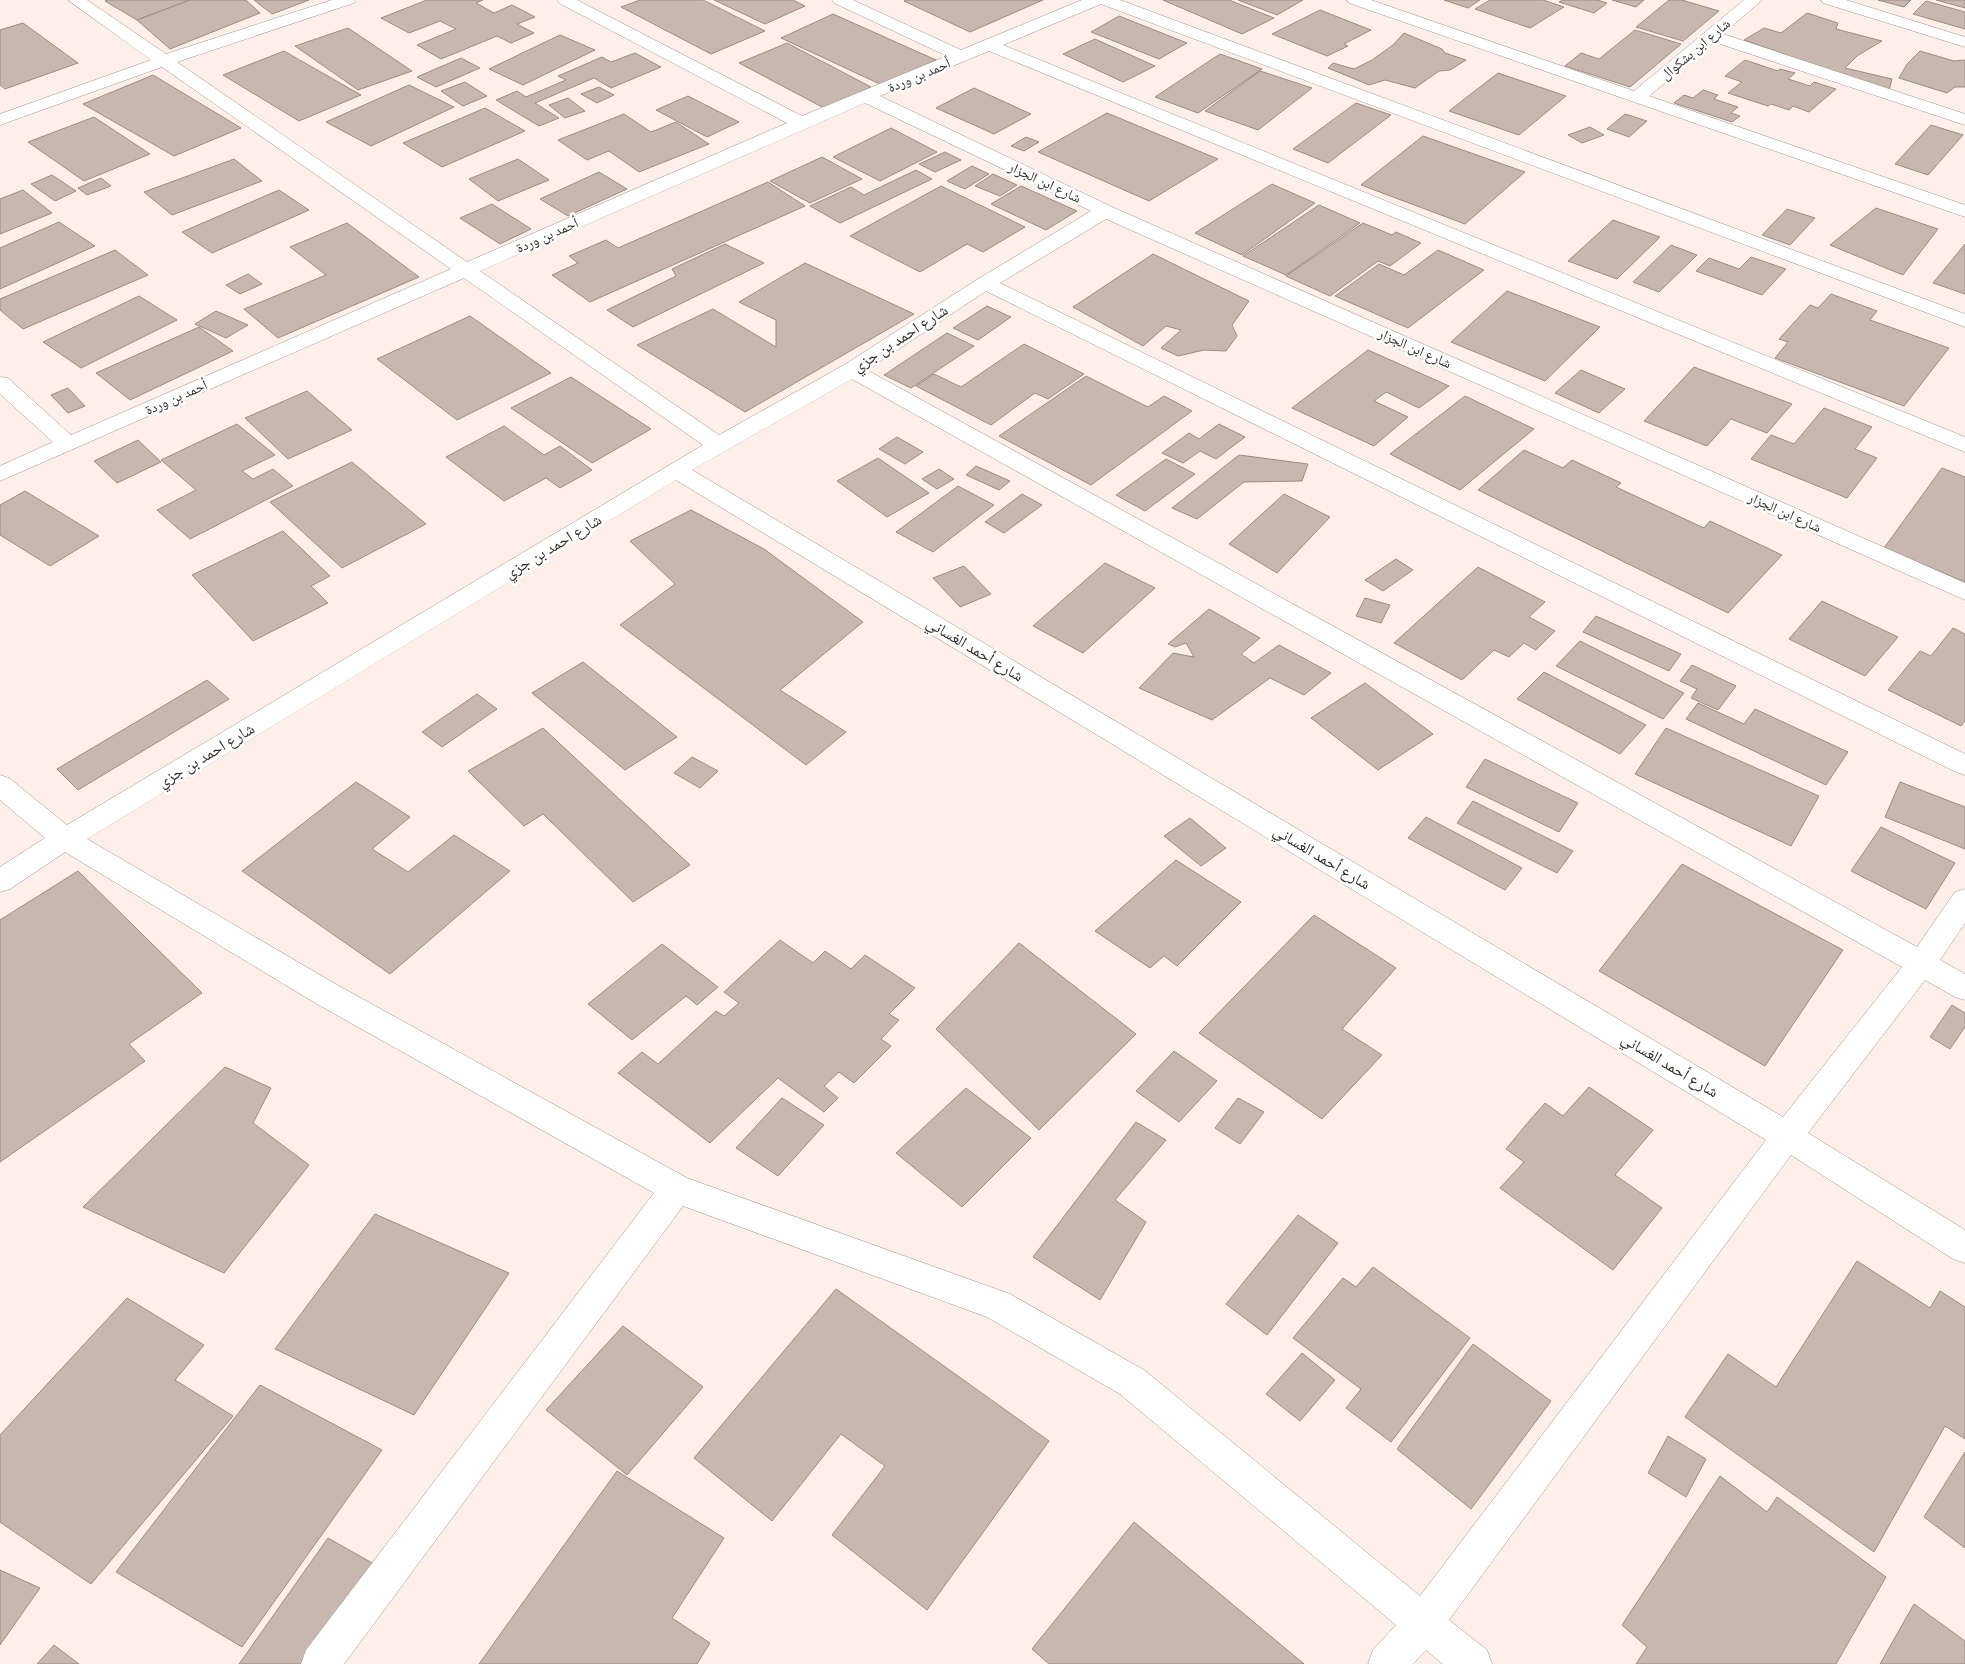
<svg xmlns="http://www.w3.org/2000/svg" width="1965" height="1664" font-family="Cabin,'Noto Naskh Arabic',sans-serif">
  <rect width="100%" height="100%" fill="#feefe8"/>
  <g fill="#c8b7ae" stroke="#9c8b83">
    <path d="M109,0H190L137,20L105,1Z"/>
    <path d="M190,0H246L260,13L170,49L137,20Z"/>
    <path d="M254,0H309L272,14Z"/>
    <path d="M427,0H483L476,3L494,13L512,5L535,17L517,24L534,33L511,43L497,36L441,59L417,45L456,29L440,21L409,33L381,18Z"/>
    <path d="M640,0H703L765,31L711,54L621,7Z"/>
    <path d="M714,0H793L805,6L765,24Z"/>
    <path d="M906,0H1043L970,32L904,1Z"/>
    <path d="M1163,0H1229L1274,18L1242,34Z"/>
    <path d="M1238,0H1303L1277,15Z"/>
    <path d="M1444,0H1480L1468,8Z"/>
    <path d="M1490,0H1543L1564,7L1530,28L1475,9Z"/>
    <path d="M1563,0H1598L1607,3L1594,13L1559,2Z"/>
    <path d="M1612,0H1644L1636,7Z"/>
    <path d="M1669,0H1682L1719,11L1683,41L1636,27Z"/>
    <path d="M1878,0H1911L1904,7Z"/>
    <path d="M1936,0H1965V8Z"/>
    <path d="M1926,1L1965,12V29L1913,14Z"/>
    <path d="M1320,10L1371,30L1344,44L1348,46L1327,56L1272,34Z"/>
    <path d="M1807,13L1838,23L1836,29L1882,41L1857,56L1845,68L1892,79L1889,91L1744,40L1764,28L1781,33Z"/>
    <path d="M833,14L936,60L884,86L781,38Z"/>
    <path d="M1119,16L1187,43L1159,59L1091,32Z"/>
    <path d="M23,23L78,63L5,89L0,85V30Z"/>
    <path d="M348,28L412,71L358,90L295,46Z"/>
    <path d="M1635,30L1681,44L1630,87L1565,66L1581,53L1599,59Z"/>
    <path d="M1404,33L1442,49L1445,53L1466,60L1450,70L1439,71L1415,88L1385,80L1369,85L1328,68L1333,63L1354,69L1372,60L1393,45Z"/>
    <path d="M560,35L595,50L523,85L489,69Z"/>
    <path d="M1095,39L1155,66L1123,82L1063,54Z"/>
    <path d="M787,43L871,87L824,108L739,63Z"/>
    <path d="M284,51L361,95L299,121L223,75Z"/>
    <path d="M1920,51L1954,61L1965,60V87H1955L1947,93L1899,78L1907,64Z"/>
    <path d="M635,53L661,67L611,88L594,78L535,103L559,118L539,126L496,100L517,91L526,97L566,80L558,76L602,57L611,62Z"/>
    <path d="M1220,54L1262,69L1198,113L1155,97Z"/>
    <path d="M461,58L480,68L436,87L417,77Z"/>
    <path d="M1745,60L1778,71L1780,69L1795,73L1788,79L1810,86L1814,82L1836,89L1809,112L1793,106L1789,110L1771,104L1768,106L1728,93L1742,82L1725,76Z"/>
    <path d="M1260,71L1312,88L1258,130L1205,111Z"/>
    <path d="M1498,73L1566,96L1519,135L1449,111Z"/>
    <path d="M153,75L241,128L174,156L83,104Z"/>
    <path d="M465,82L487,96L463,106L441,91Z"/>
    <path d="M409,85L454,107L371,146L326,122Z"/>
    <path d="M599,87L614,95L597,103L581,94Z"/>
    <path d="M974,88L1031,114L994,134L936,108Z"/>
    <path d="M1703,90L1718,95L1714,99L1738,107L1731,113L1740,116L1732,122L1674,103L1684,95L1693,98Z"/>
    <path d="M688,96L739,122L707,137L656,110Z"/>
    <path d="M568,98L585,111L565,118L549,105Z"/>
    <path d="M1356,103L1391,115L1328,163L1293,149Z"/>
    <path d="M485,108L525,131L442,167L403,143Z"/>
    <path d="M1107,113L1218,159L1149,201L1038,152Z"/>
    <path d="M624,114L651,132L676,122L709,144L639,172L609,151L587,160L558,140Z"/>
    <path d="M1625,114L1647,121L1629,137L1607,129Z"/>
    <path d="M94,117L150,154L84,181L28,142Z"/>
    <path d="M1931,125L1963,135L1928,175L1895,164Z"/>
    <path d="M1590,127L1604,135L1582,143L1568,135Z"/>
    <path d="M891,128L937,152L880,181L833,157Z"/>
    <path d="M1423,136L1525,172L1465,224L1361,185Z"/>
    <path d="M1026,137L1039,142L1024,151L1011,146Z"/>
    <path d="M945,152L961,160L935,172L919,164Z"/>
    <path d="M822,157L862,179L810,203L770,181Z"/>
    <path d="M234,159L262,181L172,215L144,192Z"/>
    <path d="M518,159L549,180L498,201L469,179Z"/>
    <path d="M972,166L989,174L965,189L947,181Z"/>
    <path d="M916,170L932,179L840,223L810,206L851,187L864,195Z"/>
    <path d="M599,172L627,189L568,216L540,199Z"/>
    <path d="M993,174L1017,185L1000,196L975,186Z"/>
    <path d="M52,175L76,191L55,201L31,184Z"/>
    <path d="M101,178L111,186L87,195L78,188Z"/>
    <path d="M768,182L805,206L590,302L552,275L578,263L569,256L606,240L618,248Z"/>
    <path d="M1272,184L1315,203L1242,255L1195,233Z"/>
    <path d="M941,186L1025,227L983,252L967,244L920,272L850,236Z"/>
    <path d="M1021,186L1077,211L1046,230L991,204Z"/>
    <path d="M23,190L52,213L0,234V199Z"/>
    <path d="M279,190L309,210L212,253L182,232Z"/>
    <path d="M492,204L531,229L500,244L460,218Z"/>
    <path d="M1319,205L1360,223L1286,275L1243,256Z"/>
    <path d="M1876,208L1938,229L1903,275L1830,245Z"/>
    <path d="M1787,209L1815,218L1790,245L1762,235Z"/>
    <path d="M1613,220L1660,237L1617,279L1568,261Z"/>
    <path d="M59,222L95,246L0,289V248Z"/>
    <path d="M347,223L419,277L278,338L244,309L326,275L290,247Z"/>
    <path d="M1363,223L1392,235L1396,232L1421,243L1390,266L1378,261L1330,296L1286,276Z"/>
    <path d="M725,244L764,263L633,327L607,310L676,276L672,269Z"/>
    <path d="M1965,244V294L1933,283Z"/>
    <path d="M1671,245L1697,255L1659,292L1633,282Z"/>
    <path d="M115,250L148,275L23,329L0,310V299Z"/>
    <path d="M1438,250L1484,270L1408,328L1335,296L1379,264L1404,275Z"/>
    <path d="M1153,254L1249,301L1232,325L1237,336L1226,351L1204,350L1178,356L1161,348L1181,330L1166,326L1143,346L1073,307Z"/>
    <path d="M1751,257L1786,269L1762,295L1696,271L1709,258L1739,269Z"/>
    <path d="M805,263L914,314L745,412L637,345L713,309L776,347V320L739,302Z"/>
    <path d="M248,274L262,284L240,294L226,285Z"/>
    <path d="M1507,291L1600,327L1545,381L1451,342Z"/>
    <path d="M1831,294L1877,311L1870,320L1949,348L1904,406L1775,358L1788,342L1779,339L1810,305L1818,308Z"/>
    <path d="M139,296L177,320L81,368L43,342Z"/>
    <path d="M987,306L1011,317L978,340L953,328Z"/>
    <path d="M216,311L248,325L226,338L195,324Z"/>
    <path d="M470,316L551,373L457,420L377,359Z"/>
    <path d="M199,327L233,351L130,400L96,373Z"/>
    <path d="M947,333L974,346L911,388L884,375Z"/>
    <path d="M1024,344L1084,374L1048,399L1035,393L991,425L916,386L934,374L961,387Z"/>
    <path d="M1368,350L1449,386L1419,408L1386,392L1374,401L1408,417L1374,446L1292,408Z"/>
    <path d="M1694,367L1792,404L1767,433L1731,419L1707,446L1644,421Z"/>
    <path d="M1581,370L1625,389L1599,413L1555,393Z"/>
    <path d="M1086,376L1148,407L1164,396L1192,411L1091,485L999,436Z"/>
    <path d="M571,377L651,429L592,463L511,408Z"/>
    <path d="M68,388L85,406L68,413L51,395Z"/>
    <path d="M307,391L352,430L288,459L245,418Z"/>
    <path d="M1465,396L1534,429L1460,490L1390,454Z"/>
    <path d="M1824,408L1872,427L1855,449L1877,458L1847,498L1751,459L1771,435L1794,444Z"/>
    <path d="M237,424L275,455L242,471L253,479L273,469L293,486L190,539L157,510L196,490L161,460Z"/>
    <path d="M1219,424L1245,437L1216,459L1200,451L1183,463L1162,453L1189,433L1199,439Z"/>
    <path d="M504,426L544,455L560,446L592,470L560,488L546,478L504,501L446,457Z"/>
    <path d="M897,437L923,452L905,464L879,449Z"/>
    <path d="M138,440L161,462L117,483L94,461Z"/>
    <path d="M1524,450L1563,468L1572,460L1621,483L1616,487L1704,528L1710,521L1782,555L1728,613L1478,490Z"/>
    <path d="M1239,455L1308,464L1302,481L1244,482L1197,519L1172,508Z"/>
    <path d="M878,458L929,493L887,517L837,481Z"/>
    <path d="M1166,459L1195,474L1145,511L1116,495Z"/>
    <path d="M352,462L426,524L342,568L270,502Z"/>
    <path d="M976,466L1010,481L999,490L966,475Z"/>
    <path d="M1942,468L1965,477V582L1884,548Z"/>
    <path d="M939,469L954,479L937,489L922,479Z"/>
    <path d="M958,486L994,505L933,552L896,532Z"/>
    <path d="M25,491L99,536L50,566L0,535V505Z"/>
    <path d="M1022,494L1042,505L1004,533L985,522Z"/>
    <path d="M1284,494L1330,517L1277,573L1229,544Z"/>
    <path d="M691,510L764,549L863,622L780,690L846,732L806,765L620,625L675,584L630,541Z"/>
    <path d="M283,531L330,576L311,586L328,603L253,641L192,575Z"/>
    <path d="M1396,559L1413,570L1383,591L1365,580Z"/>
    <path d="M1105,563L1155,588L1083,653L1033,626Z"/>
    <path d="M964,566L991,594L960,607L933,578Z"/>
    <path d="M1478,567L1545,602L1529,617L1555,631L1536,650L1524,643L1509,657L1494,650L1462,680L1394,643Z"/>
    <path d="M1365,598L1390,605L1381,623L1356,616Z"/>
    <path d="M1822,601L1898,637L1865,676L1789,639Z"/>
    <path d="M1209,609L1260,638L1241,654L1254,663L1279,645L1331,673L1304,695L1270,678L1212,720L1139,688L1173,653L1194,657L1186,643L1175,647L1168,644Z"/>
    <path d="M1596,616L1681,654L1669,671L1583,632Z"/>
    <path d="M1953,628L1965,634V721L1961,726L1888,690L1920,651L1931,656Z"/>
    <path d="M1580,641L1684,693L1663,719L1556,666Z"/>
    <path d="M583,662L677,737L625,770L532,693Z"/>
    <path d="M1692,665L1736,686L1718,710L1691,698L1697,689L1680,681Z"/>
    <path d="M1544,672L1646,725L1620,754L1517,699Z"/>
    <path d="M207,680L229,699L78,790L57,769Z"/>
    <path d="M1365,683L1433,734L1378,770L1311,718Z"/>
    <path d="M477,694L497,709L442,747L422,732Z"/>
    <path d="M1698,703L1744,724L1755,709L1848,752L1826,785L1686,719Z"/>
    <path d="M543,728L690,865L633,902L543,814L524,826L468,771Z"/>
    <path d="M1666,728L1819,796L1791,846L1635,774Z"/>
    <path d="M692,757L718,771L700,788L674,773Z"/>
    <path d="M1485,759L1578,803L1559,832L1466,787Z"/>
    <path d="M356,782L410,817L372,849L408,872L454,835L510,871L390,974L242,871Z"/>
    <path d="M1900,782L1965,807V849L1885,817Z"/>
    <path d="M1473,801L1573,851L1557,873L1457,823Z"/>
    <path d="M1426,817L1522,868L1505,890L1408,838Z"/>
    <path d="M1190,818L1226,848L1201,866L1164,836Z"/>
    <path d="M1881,827L1955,863L1926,909L1851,871Z"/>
    <path d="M1176,860L1241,902L1177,966L1164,956L1150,968L1095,931Z"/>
    <path d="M1682,864L1843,950L1765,1066L1599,971Z"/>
    <path d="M78,871L202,993L129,1044L145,1061L0,1162V920Z"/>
    <path d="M1314,915L1396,968L1342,1029L1382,1055L1322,1119L1199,1033Z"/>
    <path d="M780,940L813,963L825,951L851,969L865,955L915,988L889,1014L899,1020L881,1039L891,1046L854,1083L839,1072L824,1086L838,1098L824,1112L778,1078L710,1143L618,1073L642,1052L658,1064L716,1011L724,1016L739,1003L724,992Z"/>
    <path d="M1019,943L1136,1034L1039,1130L936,1029Z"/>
    <path d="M662,944L718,987L697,1005L686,996L632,1040L588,1004Z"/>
    <path d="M1952,1005L1965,1013V1027L1950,1049L1930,1037Z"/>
    <path d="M1174,1051L1217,1081L1179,1122L1136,1091Z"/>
    <path d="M225,1067L271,1088L253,1123L309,1165L224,1273L83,1207Z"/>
    <path d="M1589,1087L1653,1130L1615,1175L1662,1208L1613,1270L1500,1188L1524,1162L1506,1149L1530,1120L1545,1103L1563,1116Z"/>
    <path d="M966,1088L1031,1138L962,1207L896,1153Z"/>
    <path d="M782,1098L824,1125L778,1176L736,1148Z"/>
    <path d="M1238,1098L1264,1112L1240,1144L1215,1128Z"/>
    <path d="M1136,1122L1166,1140L1115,1200L1146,1222L1100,1300L1033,1257Z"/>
    <path d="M375,1214L509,1273L414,1415L275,1349Z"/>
    <path d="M1298,1215L1338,1243L1267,1335L1226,1304Z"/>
    <path d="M1857,1261L1930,1308L1940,1291L1965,1307V1439L1945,1426L1874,1552L1685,1417L1728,1354L1776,1387Z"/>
    <path d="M1373,1267L1470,1338L1391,1442L1346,1408L1361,1389L1293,1338L1343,1278L1356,1287Z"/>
    <path d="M836,1289L1049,1441L927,1610L832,1535L885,1466L841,1434L772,1521L694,1458Z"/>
    <path d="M127,1298L204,1345L175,1380L233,1416L91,1584L0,1522V1435Z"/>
    <path d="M623,1326L703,1387L627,1475L546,1410Z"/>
    <path d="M1473,1344L1551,1401L1471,1509L1397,1449Z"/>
    <path d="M1302,1353L1335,1380L1300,1421L1266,1394Z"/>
    <path d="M260,1385L382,1450L242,1647L116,1572Z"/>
    <path d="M1668,1436L1706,1459L1686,1497L1648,1473Z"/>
    <path d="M1965,1452V1548L1924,1517Z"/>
    <path d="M617,1471L724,1538L672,1618L710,1643L697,1664H479Z"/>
    <path d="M1720,1476L1767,1512L1777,1497L1886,1577L1836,1664H1636L1647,1647L1622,1625Z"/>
    <path d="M1134,1522L1304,1664H1049L1032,1649Z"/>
    <path d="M328,1538L374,1564L305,1664H239Z"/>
    <path d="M0,1570L40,1588L0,1645Z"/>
    <path d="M1914,1604L1965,1641V1664H1880Z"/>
    <path d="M54,1645L79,1664H37Z"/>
  </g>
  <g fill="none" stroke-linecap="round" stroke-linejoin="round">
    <g stroke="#a3938a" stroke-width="1">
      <g id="minor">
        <path d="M68,0H87L166,54L332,0H356L354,3L177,62L467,262L787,123L559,3L557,0H577L802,116L947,56L834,3L832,0H853L961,50L1082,0H1120L1965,314V327L1101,4L1003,45L1965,437V452L989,51L880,96L1112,207L1965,583V600L1106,219L1000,283L1965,754V775L1956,772L986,291L867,370L1917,947L1955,892L1965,889V923L1940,960L1965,974V1000L1955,997L1925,980L1808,1133L1965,1230V1263L1953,1259L1791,1155L1449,1620L1487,1650L1492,1664H1443L1426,1650L1413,1664H1368L1373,1650L1396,1625L1120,1394L987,1317L683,1206L344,1664H301L306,1650L654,1193L317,1004L65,852L10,889L0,892V867L45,838L0,800V775L9,778L67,825L703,445L464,278L0,481V466L53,442L0,394V377L8,378L71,435L451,269L162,67L0,125V114L151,60ZM865,103L1091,211L978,279L844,365L719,435L480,271ZM852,379L1902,967L1783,1117L692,470ZM676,480L1766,1140L1420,1596L1144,1370L1010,1294L687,1178L339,986L87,839Z"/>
        <path d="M1347,0H1371L1634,91L1744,0H1762L1723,34L1965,114V125L1714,42L1649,96L1965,205V217L1349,3Z"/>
        <path d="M1821,0H1846L1965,37V47L1823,3Z"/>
      </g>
    </g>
    <use href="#minor" fill="#fff" fill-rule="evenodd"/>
  </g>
  <g text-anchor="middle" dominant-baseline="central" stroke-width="5" stroke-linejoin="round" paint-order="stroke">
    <g font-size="14" fill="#322c28" stroke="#fff">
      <text transform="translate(1695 49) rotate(-40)">شارع ابن بشكوال</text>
      <text transform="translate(919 75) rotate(-23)">أحمد بن وردة</text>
      <text transform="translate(1045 182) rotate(25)">شارع ابن الجزار</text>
      <text transform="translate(547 235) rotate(-24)">أحمد بن وردة</text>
      <text transform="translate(1415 348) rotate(24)">شارع ابن الجزار</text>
      <text transform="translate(176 397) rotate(-24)">أحمد بن وردة</text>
      <text transform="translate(1785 512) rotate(24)">شارع ابن الجزار</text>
    </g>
    <g font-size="16" fill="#322c28" stroke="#fff">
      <text transform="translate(900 338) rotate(-33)">شارع احمد بن جزي</text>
      <text transform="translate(553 546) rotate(-31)">شارع احمد بن جزي</text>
      <text transform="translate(975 649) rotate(31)">شارع أحمد الغساني</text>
      <text transform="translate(206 755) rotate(-31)">شارع احمد بن جزي</text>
      <text transform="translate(1322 857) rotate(31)">شارع أحمد الغساني</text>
      <text transform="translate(1670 1065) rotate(31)">شارع أحمد الغساني</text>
    </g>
  </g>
</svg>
